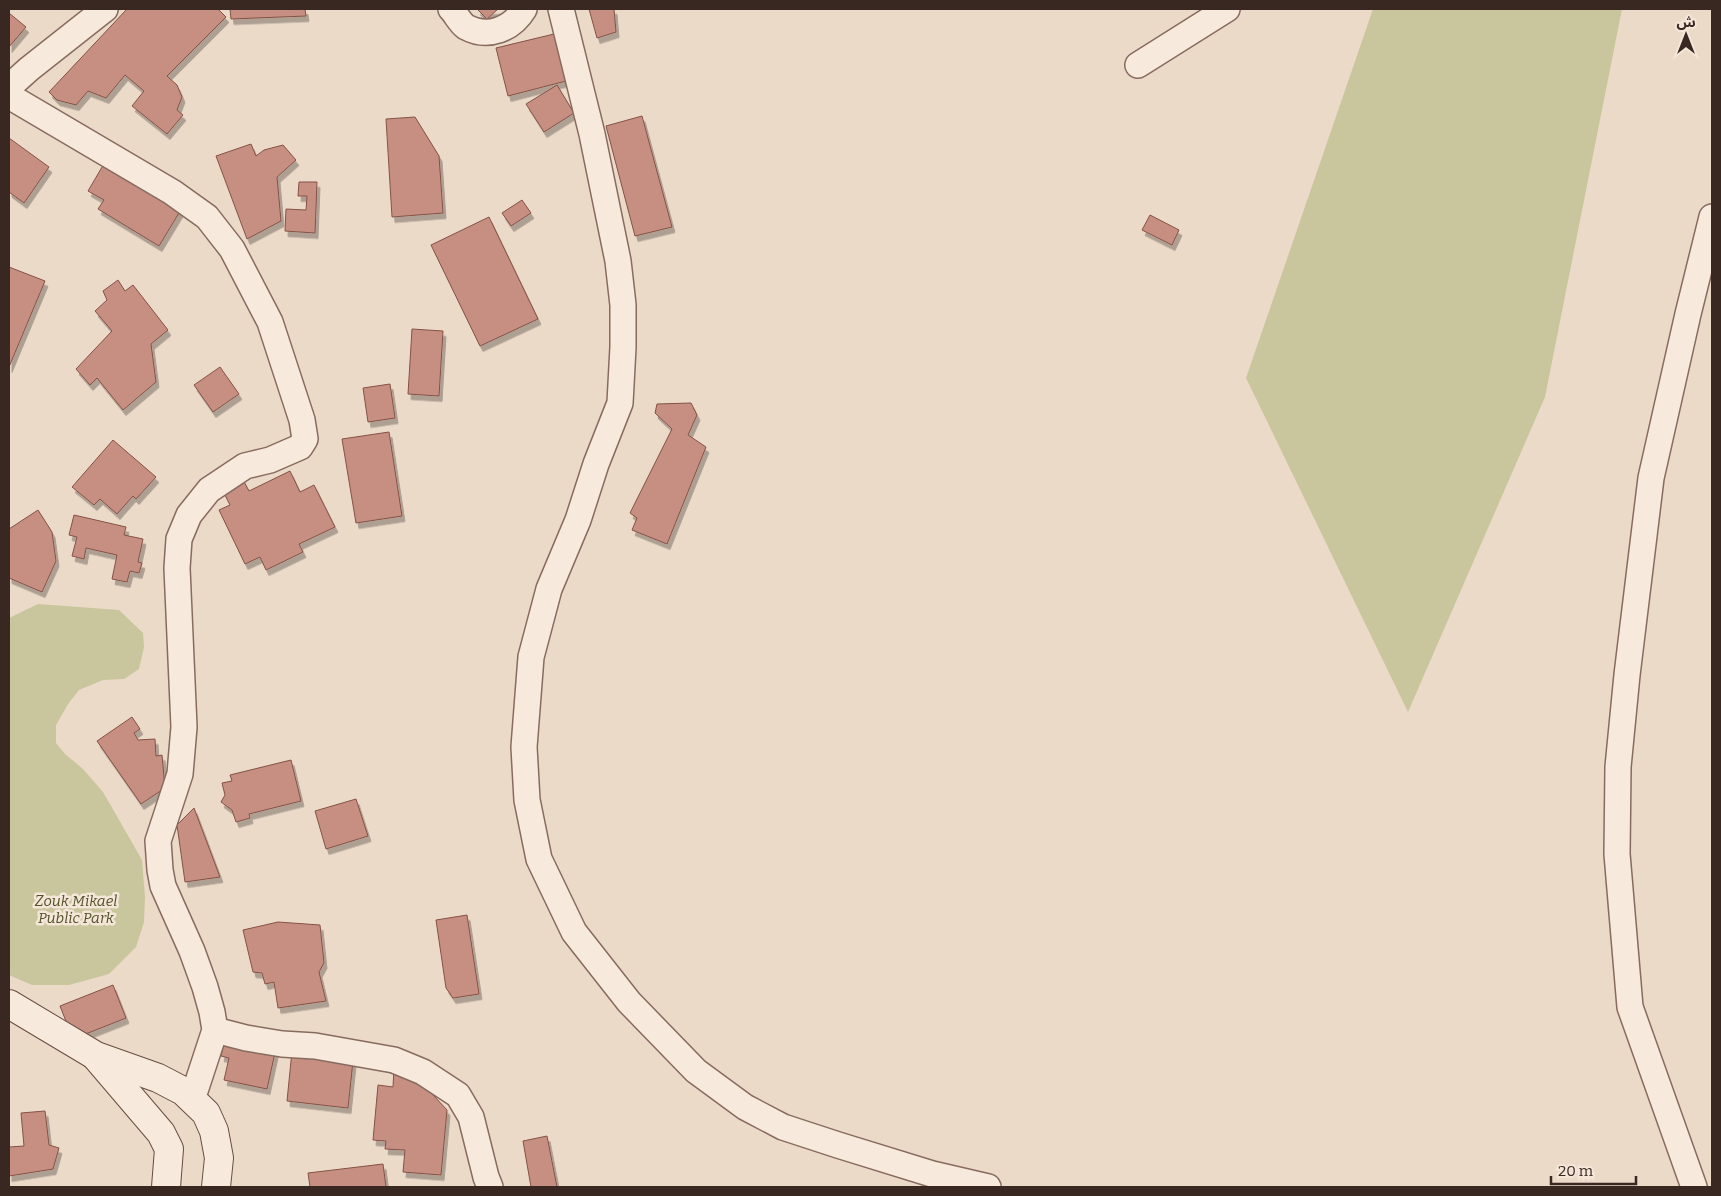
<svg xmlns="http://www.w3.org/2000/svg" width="1721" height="1196" font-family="Bitter,'Noto Sans Arabic',serif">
  <defs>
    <filter id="shadow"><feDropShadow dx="3" dy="5.5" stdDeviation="0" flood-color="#0004"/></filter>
  </defs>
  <rect width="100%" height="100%" fill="#ecdac9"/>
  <g fill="#c9c59d">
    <path d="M1373,9H1622L1545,397L1408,712L1246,378Z"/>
    <path d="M38,604L119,610L143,633L144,647L139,669L124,679L103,680L79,690L68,704L56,725V743L65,754L83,769L103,792L142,860L145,897L144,922L136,947L109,974L69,985H32L9,975V618Z"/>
  </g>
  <g fill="#c78f82" stroke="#845146" filter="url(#shadow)">
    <path d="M127,9H218L226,17L167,76L177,85L182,97L177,110L183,115L167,134L132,106L144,91L125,75L106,98L88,91L76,105L57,100L49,92Z"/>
    <path d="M230,9H305L306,16L231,19Z"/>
    <path d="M477,9H498L487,19Z"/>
    <path d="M589,9H614L616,32L597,38Z"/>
    <path d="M9,13L26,27L9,47Z"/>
    <path d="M554,34L566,81L508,96L496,48Z"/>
    <path d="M557,85L574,113L544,132L526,104Z"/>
    <path d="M642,116L672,227L635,236L606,126Z"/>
    <path d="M415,117L439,156L443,213L392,217L386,119Z"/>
    <path d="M9,138L49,167L24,203L9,192Z"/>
    <path d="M251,144L256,156L264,150L283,145L296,160L277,177L281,221L247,239L216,156Z"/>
    <path d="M105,162L182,208L159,246L98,209L104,200L88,191Z"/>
    <path d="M299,182H317L315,233L285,231L286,209L306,210L307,196H298Z"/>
    <path d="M522,200L531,213L511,226L502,213Z"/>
    <path d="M1150,215L1179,230L1172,245L1142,230Z"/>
    <path d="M489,217L538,319L480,346L431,245Z"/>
    <path d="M9,267L45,281L9,367Z"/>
    <path d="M118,280L125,291L133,285L168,330L151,344L156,382L123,410L97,378L90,385L76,369L112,331L95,311L107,300L103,291Z"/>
    <path d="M412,329L443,331L439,396L408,394Z"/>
    <path d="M220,367L239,394L213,412L194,385Z"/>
    <path d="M390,384L395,418L368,422L363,388Z"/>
    <path d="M691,403L697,415L688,435L706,447L667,544L632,530L637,518L630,513L672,429L655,413L657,404Z"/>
    <path d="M389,432L402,516L356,523L342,439Z"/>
    <path d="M113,440L156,477L136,499L133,496L117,514L100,499L94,505L72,487Z"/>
    <path d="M290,471L300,492L314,485L335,527L299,544L303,552L266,570L260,557L245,564L219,510L230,505L222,489L242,478L249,491Z"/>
    <path d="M38,510L52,532L56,561L42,592L9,578V529Z"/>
    <path d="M74,515L126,527L124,535L143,539L138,562L142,563L139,573L130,571L127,582L112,579L117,555L86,548L84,559L72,556L77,537L69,535Z"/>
    <path d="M132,717L140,729L134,733L138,740L155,739L156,756L162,755L165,788L141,804L97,741Z"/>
    <path d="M291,760L301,801L249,814L250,818L236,822L232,810L221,802L225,795L222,783L232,781L230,775Z"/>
    <path d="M356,799L368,836L326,849L315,811Z"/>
    <path d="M194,808L220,877L185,882L177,825Z"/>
    <path d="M467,915L479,994L453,998L446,988L436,920Z"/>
    <path d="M278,922L320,925L324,963L319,972L326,1001L278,1008L274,982L265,984L262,973L253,972L243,930Z"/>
    <path d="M113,985L126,1018L73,1039L60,1006Z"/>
    <path d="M225,1037L276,1048L267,1089L224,1080L229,1058L221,1056Z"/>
    <path d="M292,1051L353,1061L348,1108L287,1101Z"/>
    <path d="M394,1068L409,1069L447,1110L441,1175L403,1172L405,1150L385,1149L386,1141L373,1140L378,1085L393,1087Z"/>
    <path d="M45,1111L49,1145L59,1148L53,1169L9,1176V1147L24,1146L21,1113Z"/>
    <path d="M547,1136L557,1187H531L523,1141Z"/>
    <path d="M383,1164L386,1187H310L308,1173Z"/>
  </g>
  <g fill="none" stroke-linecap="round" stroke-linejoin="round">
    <g stroke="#876b5f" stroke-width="28">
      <g id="minor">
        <path d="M451,9C456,14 460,23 466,27C488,39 512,29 524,9"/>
        <path d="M561,9L592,134L618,261L623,305V347L620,403L596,464L578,520L549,589L531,657L524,747L527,800L539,859L574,932L629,1002L696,1071L745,1107L783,1127L838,1145L932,1174L988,1187"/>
        <path d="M1138,65L1227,9"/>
        <path d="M9,87L29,69L105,9"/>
        <path d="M9,96L172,192L207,217L232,249L270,322L302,420L305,439L300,447L270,460L245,466L209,490L189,515L179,539L177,568L184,727L180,774L158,841L160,870L163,886L192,951L205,987L212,1012L215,1030L192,1100"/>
        <path d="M215,1030L246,1038L282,1044L315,1046L394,1060L423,1072L458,1095L471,1117L486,1177L490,1187"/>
        <path d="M1694,1187L1630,1007L1617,854L1618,767L1627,675L1651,478L1688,314L1712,217"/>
      </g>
    </g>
    <g stroke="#694d42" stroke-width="30">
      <g id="secondary">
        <path d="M9,1004L96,1056L158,1078L183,1091L206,1113L214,1131L219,1158L216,1187"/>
        <path d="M97,1058L161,1133L169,1149L166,1187"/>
      </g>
    </g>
    <use href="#minor" stroke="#f7e9dc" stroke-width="25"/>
    <use href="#secondary" stroke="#f7e9dc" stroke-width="28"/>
  </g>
  <g text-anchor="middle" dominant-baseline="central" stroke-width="5" stroke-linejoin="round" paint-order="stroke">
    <g font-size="15" font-style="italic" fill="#525329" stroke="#f4e6d8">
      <text x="76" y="901">Zouk Mikael<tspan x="76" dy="17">Public Park</tspan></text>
    </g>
  </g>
  <rect width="1721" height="1196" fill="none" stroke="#392721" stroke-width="20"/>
  <g transform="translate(1686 35)" stroke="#f4e6d8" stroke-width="4" paint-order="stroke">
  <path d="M0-4L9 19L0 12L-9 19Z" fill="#392721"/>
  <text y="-8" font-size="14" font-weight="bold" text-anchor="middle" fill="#392721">ش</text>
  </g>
  <path d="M1551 1176v8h85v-8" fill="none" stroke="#392721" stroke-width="2.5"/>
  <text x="1558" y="1176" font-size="15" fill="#392721" stroke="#f4e6d8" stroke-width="4" paint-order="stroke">20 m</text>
</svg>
